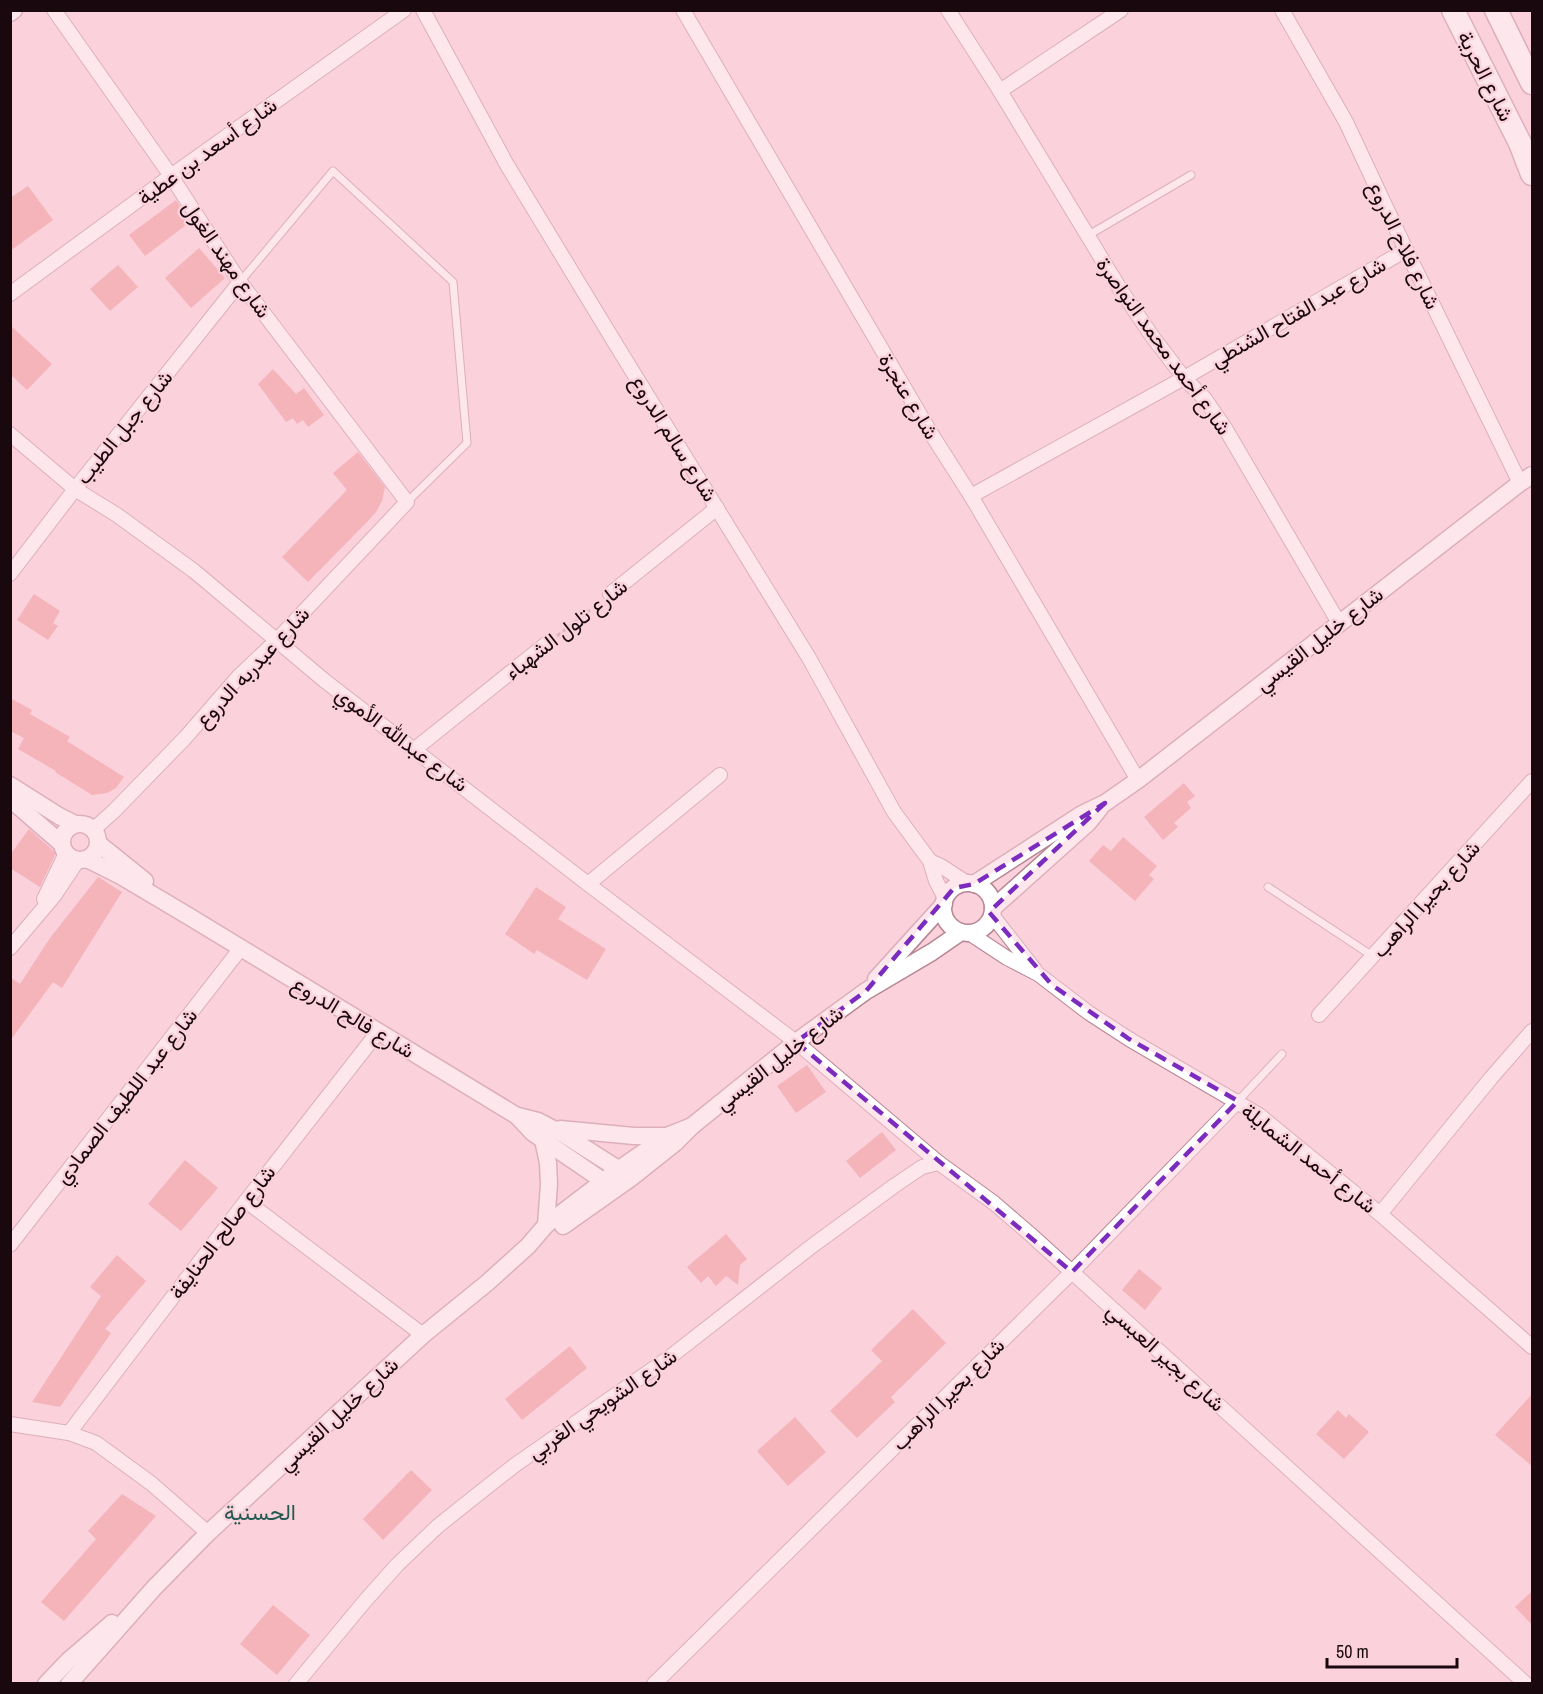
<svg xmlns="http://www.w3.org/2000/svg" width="1543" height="1694" font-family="'Archivo Narrow',Vazirmatn,sans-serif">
  <rect width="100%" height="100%" fill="#fbd1dc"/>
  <g fill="#ea9190">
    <path d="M28,186L53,220L10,251V198Z"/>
    <path d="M176,200L190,222L145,256L129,235Z"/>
    <path d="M199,248L225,278L191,308L165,278Z"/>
    <path d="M118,265L138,287L110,311L90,289Z"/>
    <path d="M10,325L52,364L27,390L10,374Z"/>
    <path d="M273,369L296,394L304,388L324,415L308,427L303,420L297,424L293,418L286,422L258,384Z"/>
    <path d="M358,452L385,487L382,501L376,512L367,522L308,582L282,557L347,490L333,473Z"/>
    <path d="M34,594L60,611L53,623L58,626L48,640L17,620Z"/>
    <path d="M10,698L32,710L30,714L70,737L67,741L124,777L116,788L107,793L92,795L55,772L56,771L18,749L24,738L10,731Z"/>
    <path d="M1184,783L1195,796L1187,802L1191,808L1174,823L1178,827L1163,840L1144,817Z"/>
    <path d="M29,829L56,853L40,887L10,868V855Z"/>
    <path d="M1123,837L1157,866L1149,875L1154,879L1135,901L1089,861L1103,845L1111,851Z"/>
    <path d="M98,877L122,892L62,988L53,982L10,1041V977L20,984L50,938Z"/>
    <path d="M536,887L566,907L558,919L606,949L587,980L537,950L534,954L505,934Z"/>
    <path d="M807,1065L826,1092L796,1113L777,1086Z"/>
    <path d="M882,1132L896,1150L860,1178L846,1161Z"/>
    <path d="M185,1160L218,1188L181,1231L148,1204Z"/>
    <path d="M726,1234L747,1259L740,1265L738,1285L726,1276L716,1286L708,1276L701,1283L687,1267Z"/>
    <path d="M117,1255L146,1281L105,1329L111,1333L60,1407L32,1402L101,1296L90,1287Z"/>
    <path d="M1139,1269L1162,1288L1145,1310L1122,1290Z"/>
    <path d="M913,1309L946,1343L891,1397L895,1402L857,1438L830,1411L882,1361L871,1350Z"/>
    <path d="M570,1346L587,1368L522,1420L505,1399Z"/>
    <path d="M1533,1393V1467L1495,1435Z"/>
    <path d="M1338,1410L1346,1418L1349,1414L1369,1432L1344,1459L1316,1434Z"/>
    <path d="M795,1417L826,1452L788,1486L757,1451Z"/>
    <path d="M411,1470L432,1490L383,1540L363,1519Z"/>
    <path d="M122,1494L156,1516L64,1621L41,1602L96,1539L88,1531Z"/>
    <path d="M1533,1590V1626L1515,1607Z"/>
    <path d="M273,1605L310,1635L277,1675L240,1644Z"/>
  </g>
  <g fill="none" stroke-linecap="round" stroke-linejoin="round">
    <g stroke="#b78694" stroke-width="9">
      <g id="service">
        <path d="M1087,236L1191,175"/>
        <path d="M240,282L333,171L453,282L467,443L407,502"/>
        <path d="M1268,887L1374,957"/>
        <path d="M1238,1101L1282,1054"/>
      </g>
    </g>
    <g stroke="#b78694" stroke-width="16">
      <g id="minor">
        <path d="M54,10L171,176L240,282L407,502L276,641L239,676L185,738L114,811L94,829"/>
        <path d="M423,10L507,165L615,343L809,658L894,812L930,861L936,881L945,898"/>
        <path d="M683,10L932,435L971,496L1138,780"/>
        <path d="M948,10L1000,91L1120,289L1152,336L1184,378L1205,399L1225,428L1339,623"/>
        <path d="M1282,10L1346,122L1406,250L1520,483"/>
        <path d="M1000,91L1121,10"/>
        <path d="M10,294L171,176L404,10"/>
        <path d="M10,434L75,489L117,515L194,571L325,681L588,884L796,1042L939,1163L994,1203L1030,1234L1526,1684"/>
        <path d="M971,496L1184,378L1406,250"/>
        <path d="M10,574L75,489L240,282"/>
        <path d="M610,594L717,508"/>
        <path d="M415,749L546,644"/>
        <path d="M930,861L941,866L967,883"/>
        <path d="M588,884L720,775"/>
        <path d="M44,899L66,853"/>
        <path d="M992,915L1035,970"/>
        <path d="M969,933L1007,958L1038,974L1089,1013L1129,1039L1259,1115L1380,1214L1532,1347"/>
        <path d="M10,948L54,896L78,860"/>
        <path d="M1319,1015L1532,781"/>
        <path d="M246,1201L423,1335"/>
        <path d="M1380,1214L1491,1078L1532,1031"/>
        <path d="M10,1245L241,948"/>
        <path d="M10,1424L69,1433L96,1443L152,1484L208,1533"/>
        <path d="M69,1433L246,1201L378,1032"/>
        <path d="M296,1684L365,1601L397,1565L438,1526L473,1498L515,1465L670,1357L812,1246L894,1186L922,1167L939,1163"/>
        <path d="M654,1684L1072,1272L1238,1101"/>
      </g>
    </g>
    <g stroke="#b78694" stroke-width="19">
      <g id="tertiary">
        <path d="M10,13L14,10"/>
        <path d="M10,785L59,816L75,824"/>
        <path d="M10,799L62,844"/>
        <circle cx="80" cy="842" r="18"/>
        <path d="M99,844L145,881"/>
        <path d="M87,859L121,876L190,917L517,1116L533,1133L615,1189"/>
        <circle cx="968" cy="908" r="25"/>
        <path d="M974,884L1082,814L1105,803L1138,780L1520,483L1532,475"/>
        <path d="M993,908L1088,823L1100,808"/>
        <path d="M876,979L944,904"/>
        <path d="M518,1116L538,1121L563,1134L626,1174"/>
        <path d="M560,1129L634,1136H667"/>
        <path d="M543,1140L548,1163L549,1184L546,1225"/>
        <path d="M563,1226L631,1178L675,1143L692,1126L796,1042L866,991L932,952L961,932"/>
        <path d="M46,1684L68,1661L112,1623"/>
        <path d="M69,1684L154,1588L208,1533L423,1335L487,1283L528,1246L546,1225L619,1169L667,1136L692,1126"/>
      </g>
    </g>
    <g stroke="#b78694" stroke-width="25">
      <g id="trunk">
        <path d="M1453,10L1520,143L1532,174"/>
        <path d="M1496,10L1532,83"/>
      </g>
    </g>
    <path stroke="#b5939c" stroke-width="3" stroke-dasharray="4.5 3" stroke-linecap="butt" d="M557,636L599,603"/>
    <use href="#service" stroke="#fff" stroke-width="7"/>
    <use href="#minor" stroke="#fff" stroke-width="14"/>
    <use href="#tertiary" stroke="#fff" stroke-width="16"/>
    <use href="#trunk" stroke="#fff" stroke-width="22"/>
  </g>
  <path d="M0 0H1543V1694H0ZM1105,803L989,912L1052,985L1129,1039L1238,1101L1072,1272L796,1042L866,991L954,888L974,884Z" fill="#fbd1dc" fill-opacity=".55" fill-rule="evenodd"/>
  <path fill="none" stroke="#7b2cbf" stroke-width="4.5" stroke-dasharray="12 8" stroke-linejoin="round" d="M1105,803L989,912L1052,985L1129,1039L1238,1101L1072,1272L796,1042L866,991L954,888L974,884Z"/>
  <g text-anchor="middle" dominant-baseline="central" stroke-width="4.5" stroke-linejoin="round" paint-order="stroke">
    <g font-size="21" fill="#19080e" stroke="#fbd1dc">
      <text transform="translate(1486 76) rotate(63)">شارع الحرية</text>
      <text transform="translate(207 151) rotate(-36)">شارع أسعد بن عطية</text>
      <text transform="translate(1404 245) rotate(64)">شارع فلاح الدروع</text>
      <text transform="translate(227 259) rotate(55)">شارع مهند الغول</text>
      <text transform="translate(1298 312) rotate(-30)">شارع عبد الفتاح الشنطي</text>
      <text transform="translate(1164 346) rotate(54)">شارع أحمد محمد النواصرة</text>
      <text transform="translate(909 396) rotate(59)">شارع عنجرة</text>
      <text transform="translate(124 427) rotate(-51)">شارع جبل الطيب</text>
      <text transform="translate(674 438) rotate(58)">شارع سالم الدروع</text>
      <text transform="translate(566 629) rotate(-38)">شارع تلول الشهباء</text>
      <text transform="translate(1319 639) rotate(-38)">شارع خليل القيسي</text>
      <text transform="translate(252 667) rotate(-47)">شارع عبدربه الدروع</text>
      <text transform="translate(402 739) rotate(37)">شارع عبدالله الأموي</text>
      <text transform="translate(1426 899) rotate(-48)">شارع بحيرا الراهب</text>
      <text transform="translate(353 1017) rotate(31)">شارع فالح الدروع</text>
      <text transform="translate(779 1058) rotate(-38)">شارع خليل القيسي</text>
      <text transform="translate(126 1096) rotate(-52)">شارع عبد اللطيف الصمادي</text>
      <text transform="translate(1309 1158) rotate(38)">شارع أحمد الشمايلة</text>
      <text transform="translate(222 1232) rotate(-53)">شارع صالح الحنايفة</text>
      <text transform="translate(1166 1357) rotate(42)">شارع بجير العبسي</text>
      <text transform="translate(948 1394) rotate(-45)">شارع بحيرا الراهب</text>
      <text transform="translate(602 1404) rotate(-35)">شارع الشويحي الغربي</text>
      <text transform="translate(338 1414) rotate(-43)">شارع خليل القيسي</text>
    </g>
    <g font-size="22" fill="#225950" stroke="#fbd1dc">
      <text x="260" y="1512">الحسنية</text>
    </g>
  </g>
  <rect width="1543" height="1694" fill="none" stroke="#19080e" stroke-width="24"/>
  <path d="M1327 1658v9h130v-9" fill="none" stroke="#19080e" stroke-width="3"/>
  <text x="1336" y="1658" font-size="18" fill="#19080e" stroke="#fbd1dc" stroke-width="4.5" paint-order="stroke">50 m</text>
</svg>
